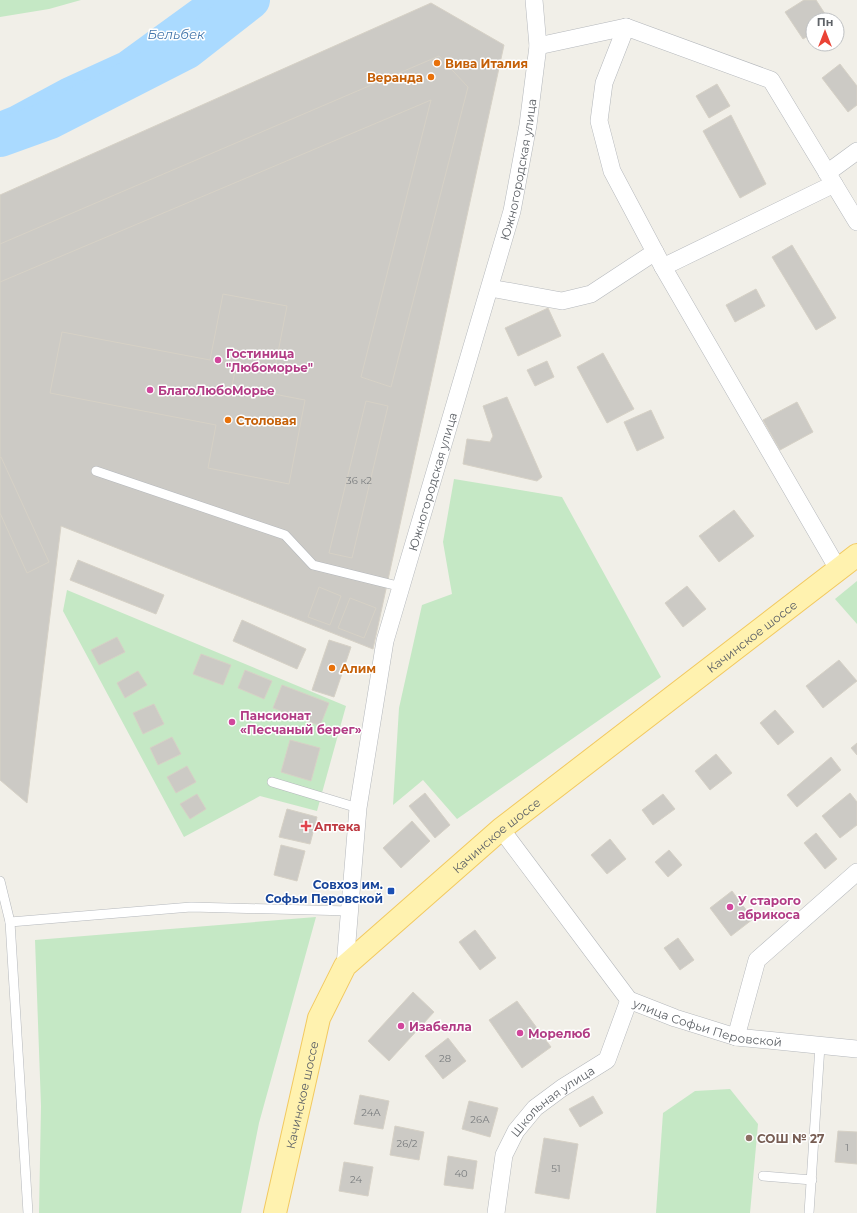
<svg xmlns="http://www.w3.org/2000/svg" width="857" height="1213" font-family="Montserrat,sans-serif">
  <rect width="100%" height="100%" fill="#f1efe8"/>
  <g fill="#c5e8c5">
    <path d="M0,0H81L49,9L0,17Z"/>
    <path d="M454,479L562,497L661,677L457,819L423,780L393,805L399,708L422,605L452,594L443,542Z"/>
    <path d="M857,581V624L835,599Z"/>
    <path d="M67,590L346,706L317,811L260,796L184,837L63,611Z"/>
    <path d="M316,917L259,1123L241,1213H39L41,1106L35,940Z"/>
    <path d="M730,1089L758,1124L750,1213H656L663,1113L695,1091Z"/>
  </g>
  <path fill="#aadaff" d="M192,0H251L187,50L50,120L0,139V111L10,107L62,79L119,53Z"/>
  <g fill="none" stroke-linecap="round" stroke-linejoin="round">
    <path stroke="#aadaff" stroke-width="38" d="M0,138L50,120L187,50L251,0"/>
  </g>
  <g fill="#cccac5" stroke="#d6d1c6">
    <path d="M804,0H816L829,20H813V33L803,39L785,12Z"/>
    <path d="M431,3L504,45L373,649L61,526L27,803L0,780V195Z"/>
    <path d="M439,56L468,87L391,387L361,377L431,100L0,282V244Z"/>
    <path d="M840,64L857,86V105L848,112L822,78Z"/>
    <path d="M717,84L730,106L709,118L696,96Z"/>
    <path d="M731,115L766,184L740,198L703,131Z"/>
    <path d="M792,245L836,318L816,330L772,257Z"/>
    <path d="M756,289L765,306L735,322L726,305Z"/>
    <path d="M223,294L287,306L274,373L236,366L232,386L305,400L289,484L208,468L216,425L50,393L62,332L210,360Z"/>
    <path d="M548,308L561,336L518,356L505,328Z"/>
    <path d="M603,353L634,409L607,423L577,367Z"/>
    <path d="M547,361L554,377L535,386L527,370Z"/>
    <path d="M507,397L542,477L537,481L463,464L467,439L490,442L493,436L483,406Z"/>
    <path d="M366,401L388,406L352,558L329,553Z"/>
    <path d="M797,402L813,432L780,450L763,420Z"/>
    <path d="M651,410L664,438L637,451L624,422Z"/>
    <path d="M1,457L49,562L27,573L0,513V458Z"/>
    <path d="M734,510L754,536L719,562L699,536Z"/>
    <path d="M78,560L164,595L156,614L70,580Z"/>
    <path d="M687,586L706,609L683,627L665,603Z"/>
    <path d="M319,587L341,596L330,625L308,617Z"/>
    <path d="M350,598L376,608L364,638L338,628Z"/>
    <path d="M242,620L306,649L297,669L233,641Z"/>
    <path d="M117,637L125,652L99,665L91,650Z"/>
    <path d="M329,640L351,647L334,697L312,690Z"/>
    <path d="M201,654L231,665L223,685L193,674Z"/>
    <path d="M839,660L857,681L823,708L806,686Z"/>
    <path d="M245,670L272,681L264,699L238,688Z"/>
    <path d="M138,671L147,685L125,698L117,683Z"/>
    <path d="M282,685L329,703L320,726L273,708Z"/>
    <path d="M154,704L164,724L143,734L133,713Z"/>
    <path d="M775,710L794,732L778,745L760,723Z"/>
    <path d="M172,737L181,754L158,765L150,748Z"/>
    <path d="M290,740L320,748L311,781L281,772Z"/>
    <path d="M857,743V755L851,748Z"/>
    <path d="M716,754L732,773L710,790L695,771Z"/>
    <path d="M831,757L841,770L797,807L787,795Z"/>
    <path d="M187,766L196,782L176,793L167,777Z"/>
    <path d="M425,793L450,825L435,838L409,806Z"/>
    <path d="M850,793L857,802V825L840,838L822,816Z"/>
    <path d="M197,794L206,809L190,819L180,804Z"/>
    <path d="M663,794L675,809L653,825L642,810Z"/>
    <path d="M287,809L317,817L310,844L279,837Z"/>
    <path d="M412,821L430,841L401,868L383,848Z"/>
    <path d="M816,833L837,859L825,869L804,843Z"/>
    <path d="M610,839L626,859L607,874L591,855Z"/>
    <path d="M281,845L305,851L297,881L274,875Z"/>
    <path d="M669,850L682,865L668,877L655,862Z"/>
    <path d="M732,891L753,919L731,936L710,908Z"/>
    <path d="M475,930L496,958L480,970L459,942Z"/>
    <path d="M678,938L694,960L680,970L664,948Z"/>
    <path d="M413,992L434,1012L389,1061L368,1041Z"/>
    <path d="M517,1001L551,1047L522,1068L489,1020Z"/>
    <path d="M448,1038L466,1061L443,1079L425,1056Z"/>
    <path d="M360,1095L389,1101L383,1129L354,1124Z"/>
    <path d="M593,1096L603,1113L580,1127L569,1109Z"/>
    <path d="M469,1101L498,1108L490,1137L462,1129Z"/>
    <path d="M395,1126L424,1132L419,1160L390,1155Z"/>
    <path d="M838,1131L857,1132V1164L835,1162Z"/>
    <path d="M544,1138L578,1144L569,1199L535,1193Z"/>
    <path d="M448,1156L477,1161L473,1189L444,1185Z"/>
    <path d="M344,1162L373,1167L368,1196L339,1191Z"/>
  </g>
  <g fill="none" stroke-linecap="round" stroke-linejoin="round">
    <g stroke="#b5b8bc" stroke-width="10">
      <g id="service">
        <path d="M96,471L285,535L313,565L402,587"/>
        <path d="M272,782L358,808"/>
        <path d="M0,881L10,922L28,1213"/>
        <path d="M10,922L191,907L350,911"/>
        <path d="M763,1176L812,1180"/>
        <path d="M809,1213L820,1046"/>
      </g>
    </g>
    <g stroke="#b5b8bc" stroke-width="18">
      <g id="minor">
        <path d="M626,27L604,83L599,121L612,171L663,267L838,569"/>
        <path d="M538,46L626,27L771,80L857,222"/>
        <path d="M827,173L857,151"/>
        <path d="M663,267L834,184"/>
        <path d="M490,288L562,301L591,294L655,252"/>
        <path id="s1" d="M501,829L629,1000L675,1018L736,1037L857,1049"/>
        <path id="s2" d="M345,966L358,808L385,641L512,211L528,125L538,46L534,0"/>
        <path d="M736,1037L757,960L857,872"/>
        <path id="s3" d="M496,1213L504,1155L516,1131L535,1108L562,1088L607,1060L629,1000"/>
      </g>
    </g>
    <g stroke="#f2c960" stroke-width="24">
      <g id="primary">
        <path id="s4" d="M275,1213L319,1018L345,966L501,829L857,555"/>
      </g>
    </g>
    <use href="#service" stroke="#fff" stroke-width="9"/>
    <use href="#minor" stroke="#fff" stroke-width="17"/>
    <use href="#primary" stroke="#fff2af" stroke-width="22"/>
  </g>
  <g fill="#e8710a" stroke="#fff" stroke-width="1.5">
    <circle cx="437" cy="63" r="4"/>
    <circle cx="431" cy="77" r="4"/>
    <circle cx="228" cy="420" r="4"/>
    <circle cx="332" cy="668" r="4"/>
  </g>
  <g fill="#d1479c" stroke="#fff" stroke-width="1.5">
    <circle cx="218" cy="360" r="4"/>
    <circle cx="150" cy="390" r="4"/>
    <circle cx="232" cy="722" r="4"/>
    <circle cx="730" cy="907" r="4"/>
    <circle cx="401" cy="1026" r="4"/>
    <circle cx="520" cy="1033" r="4"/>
  </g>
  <path fill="#e0444e" stroke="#fff" stroke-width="1.5" d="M304 820h4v4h4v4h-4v4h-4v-4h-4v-4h4z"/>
  <rect fill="#1a4fb4" stroke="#fff" stroke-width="1.5" x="387" y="887" width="8" height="8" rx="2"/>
  <circle fill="#8d6e63" stroke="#fff" stroke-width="1.5" cx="749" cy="1138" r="4"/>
  <g text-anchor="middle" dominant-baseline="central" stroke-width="3" stroke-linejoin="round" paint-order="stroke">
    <g font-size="10" fill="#7a7d7f">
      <text x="359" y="480">36 к2</text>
      <text x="445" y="1058">28</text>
      <text x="371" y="1112">24А</text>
      <text x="480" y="1119">26А</text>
      <text x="407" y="1143">26/2</text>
      <text x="847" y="1147">1</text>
      <text x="556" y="1168">51</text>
      <text x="461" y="1173">40</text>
      <text x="356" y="1179">24</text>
    </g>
    <g font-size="12" font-weight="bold" fill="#c56008" stroke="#fff" text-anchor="start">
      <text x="445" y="63">Вива Италия</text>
      <text x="423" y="77" text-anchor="end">Веранда</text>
      <text x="236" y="420">Столовая</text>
      <text x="340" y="668">Алим</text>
    </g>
    <g font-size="12" fill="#5f6368" stroke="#fff">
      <text stroke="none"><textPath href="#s2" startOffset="818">Южногородская улица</textPath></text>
      <text stroke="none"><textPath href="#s2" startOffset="494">Южногородская улица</textPath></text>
      <text stroke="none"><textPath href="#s4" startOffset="782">Качинское шоссе</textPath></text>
      <text stroke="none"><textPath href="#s4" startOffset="458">Качинское шоссе</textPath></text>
      <text stroke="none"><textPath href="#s1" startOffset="296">улица Софьи Перовской</textPath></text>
      <text stroke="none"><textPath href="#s4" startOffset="121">Качинское шоссе</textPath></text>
      <text stroke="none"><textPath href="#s3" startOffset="133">Школьная улица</textPath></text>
    </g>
    <g font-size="12" font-weight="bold" fill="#b23c85" stroke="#fff" text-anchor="start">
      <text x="226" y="353">Гостиница<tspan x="226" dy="14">"Любоморье"</tspan></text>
      <text x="158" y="390">БлагоЛюбоМорье</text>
      <text x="240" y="715">Пансионат<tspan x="240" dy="14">«Песчаный берег»</tspan></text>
      <text x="738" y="900">У старого<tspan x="738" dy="14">абрикоса</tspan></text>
      <text x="409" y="1026">Изабелла</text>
      <text x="528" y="1033">Морелюб</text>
    </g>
    <g font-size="12" font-weight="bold" fill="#be3a42" stroke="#fff" text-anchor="start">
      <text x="314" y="826">Аптека</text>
    </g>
    <g font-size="12" font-weight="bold" fill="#164399" stroke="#fff" text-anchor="end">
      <text x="383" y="884">Совхоз им.<tspan x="383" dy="14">Софьи Перовской</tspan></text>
    </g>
    <g font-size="12" font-weight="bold" fill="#785e54" stroke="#fff" text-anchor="start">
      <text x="757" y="1138">СОШ № 27</text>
    </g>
    <g font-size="13" font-style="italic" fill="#4174aa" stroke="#fff">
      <text x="176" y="34">Бельбек</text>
    </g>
  </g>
  <g transform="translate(825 32)"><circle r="19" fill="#ffffff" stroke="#bfc1c3"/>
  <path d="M0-3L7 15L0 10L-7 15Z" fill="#ea4335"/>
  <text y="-6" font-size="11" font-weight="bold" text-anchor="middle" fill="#5f6368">Пн</text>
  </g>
</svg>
